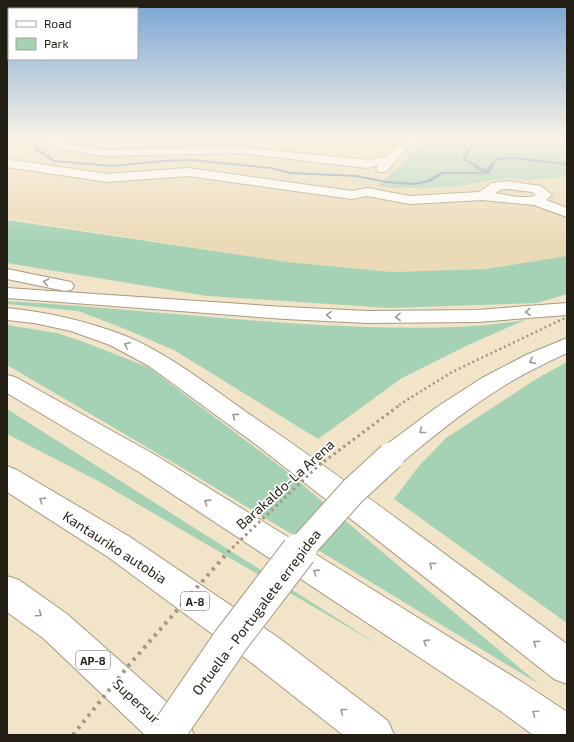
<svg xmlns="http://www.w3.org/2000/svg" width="574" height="742" font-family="'Exo 2',sans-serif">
  <rect width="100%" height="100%" fill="#f1e4c8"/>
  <path fill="#ebdab7" d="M7,139H429L378,186L452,187L507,178L528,180L567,177V256L487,269L392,272L287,262L7,218Z"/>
  <g fill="#a5d2b4">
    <path d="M429,139H567V177L528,180L507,178L452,187L396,188L378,186Z"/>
    <path d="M7,220L287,262L392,272L487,269L567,256V294L537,303L389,308L207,296L7,263Z"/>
    <path d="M7,301C111,307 215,319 320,325C388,328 456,331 525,320L466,346L402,378L318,439L174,350L120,327L78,311L7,304Z"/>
    <path d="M7,325L57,333L81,341L148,367L285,470L539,684L191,473L7,365Z"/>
    <path d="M567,362V623L394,499L419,466L446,438L538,378Z"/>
    <path d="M7,409L379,645L100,482L7,434Z"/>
  </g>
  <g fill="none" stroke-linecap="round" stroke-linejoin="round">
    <path fill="#708db4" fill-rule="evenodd" d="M32,139H36L38,148L55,160L113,165L163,160L192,159L271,167L290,172L356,175L386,181L414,183L427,180L442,172H482L462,159L467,149L476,139H480L470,150L466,159L486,170L496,158L513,157L567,163V165L513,159L497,160L489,174H443L430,182L414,185L386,183L356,177L290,174L271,169L192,161L163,162L113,167L54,162L35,150Z"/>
    <g stroke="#a69a80" stroke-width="2">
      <g id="minor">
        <path d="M7,139H12V140L7,143Z"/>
        <path d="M52,139H62V143L103,150L239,147L367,160L387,156L404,139H415L386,172H378L376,169L379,165L367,168L239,153L103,156L53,148L51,146Z"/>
        <path d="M7,159L107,174L188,168L352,191L367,188L410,196L479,192L492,183L507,181L541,186L552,195L546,200L567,208V217L534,205L482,200L410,204L367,196L352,199L188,176L107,182L7,167ZM507,189L532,192L536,195C528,200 505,195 495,193L500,190Z"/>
        <path d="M567,338V353C544,364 520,375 499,389C464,411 432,437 400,464L391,467L382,464L378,456L382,448L437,407L482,378L526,355Z"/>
      </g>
    </g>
    <g stroke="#a69a80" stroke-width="2">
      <g id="highway">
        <path d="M7,269L71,282L74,286L71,290L65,291L7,279Z"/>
        <path d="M7,288L285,307L368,311L477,310L567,303V315L477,322L368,323L285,319L7,298Z"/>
        <path d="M7,308C47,312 86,321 123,335C169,353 214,390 255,418C361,490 463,568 567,644V684L554,679L258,446L149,366L110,345L71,331L34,323L7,320Z"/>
        <path d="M7,375L15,377L157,456L525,684L567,712V735H533L499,710L139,472L7,393Z"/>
        <path d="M7,466L17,470L130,537L279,638L388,721L394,735H343L253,664L108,557L7,492Z"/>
        <path d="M7,576L19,580L67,614L188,721L194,735H145L43,638L7,612Z"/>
      </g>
    </g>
    <use href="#minor" fill="#fff" fill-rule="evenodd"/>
    <use href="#highway" fill="#fff" fill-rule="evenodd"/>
    <g stroke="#a69a80" stroke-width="29" stroke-linecap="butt">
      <path id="minor-bridge-far1" d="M298,552L353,491L391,456"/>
    </g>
    <g stroke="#a69a80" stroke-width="37" stroke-linecap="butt">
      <path id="minor-bridge" d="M166,735L231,640L299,551"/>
    </g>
    <path stroke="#a19782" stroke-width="2.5" stroke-dasharray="2 3" stroke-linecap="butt" d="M399,405L452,372L567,317"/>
    <path stroke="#a19782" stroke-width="3" stroke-dasharray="2.5 3.5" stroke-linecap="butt" d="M228,552L318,466L401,404"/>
    <path stroke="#a19782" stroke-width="4" stroke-dasharray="3 5" stroke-linecap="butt" d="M73,735L129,665L229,551"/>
    <use href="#minor-bridge-far1" stroke="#fff" stroke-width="27"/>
    <use href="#minor-bridge" stroke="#fff" stroke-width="35"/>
  </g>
  <defs><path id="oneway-chevron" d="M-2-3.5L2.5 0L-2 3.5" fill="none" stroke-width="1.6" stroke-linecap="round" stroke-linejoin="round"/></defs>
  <g stroke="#9c9a95">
    <use href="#oneway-chevron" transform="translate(46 282) rotate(-169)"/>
    <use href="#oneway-chevron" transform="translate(528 312) rotate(176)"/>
    <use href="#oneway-chevron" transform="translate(329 315) rotate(-177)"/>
    <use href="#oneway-chevron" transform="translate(398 317) rotate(179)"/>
    <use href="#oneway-chevron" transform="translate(127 345) rotate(-153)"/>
    <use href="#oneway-chevron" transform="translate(532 361) rotate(154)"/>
    <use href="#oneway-chevron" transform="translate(235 416) rotate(-144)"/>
    <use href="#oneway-chevron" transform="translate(422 431) rotate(141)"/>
    <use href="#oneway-chevron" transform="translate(42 500) rotate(-148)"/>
    <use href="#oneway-chevron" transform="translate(207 502) rotate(-147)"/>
    <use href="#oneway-chevron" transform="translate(432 565) rotate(-143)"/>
    <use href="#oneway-chevron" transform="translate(316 572) rotate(-147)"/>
    <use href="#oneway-chevron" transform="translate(39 614) rotate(35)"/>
    <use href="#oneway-chevron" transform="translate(426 642) rotate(-147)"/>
    <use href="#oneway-chevron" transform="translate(536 643) rotate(-144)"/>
    <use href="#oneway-chevron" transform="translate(343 711) rotate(-142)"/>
    <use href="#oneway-chevron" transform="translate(535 713) rotate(-145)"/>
  </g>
  <linearGradient id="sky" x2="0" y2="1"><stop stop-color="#78a4d3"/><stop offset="0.57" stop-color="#f9f3e6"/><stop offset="1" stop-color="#f9f3e6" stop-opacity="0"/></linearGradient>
  <rect width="574" height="243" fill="url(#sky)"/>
  <g text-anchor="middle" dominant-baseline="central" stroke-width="3.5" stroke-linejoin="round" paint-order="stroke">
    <g fill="#fff" stroke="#65625a" stroke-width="1">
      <rect x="181" y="592" width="28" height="18" rx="3"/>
      <rect x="76" y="651" width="34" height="18" rx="3"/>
    </g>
    <g font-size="11" font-weight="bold" fill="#231e14">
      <text x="195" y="601">A-8</text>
      <text x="93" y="660">AP-8</text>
    </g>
    <g font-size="14" fill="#231e14" stroke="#fff">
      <text transform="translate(285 484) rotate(-42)">Barakaldo-La Arena</text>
      <text transform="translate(115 547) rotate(33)">Kantauriko autobia</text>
      <text transform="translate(256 612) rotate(-53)">Ortuella - Portugalete errepidea</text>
      <text transform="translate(137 701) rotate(43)">Supersur</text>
    </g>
  </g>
  <rect width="574" height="742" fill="none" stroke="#231e14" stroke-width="16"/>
  <rect x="8" y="8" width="130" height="52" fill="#ffffff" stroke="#a7a5a1"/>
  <rect x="16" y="21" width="20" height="6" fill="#ffffff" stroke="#a7a5a1"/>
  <text x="44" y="28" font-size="12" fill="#231e14">Road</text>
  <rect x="16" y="38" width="20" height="12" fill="#a5d2b4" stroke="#a7a5a1"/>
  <text x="44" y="48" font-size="12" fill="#231e14">Park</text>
</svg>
